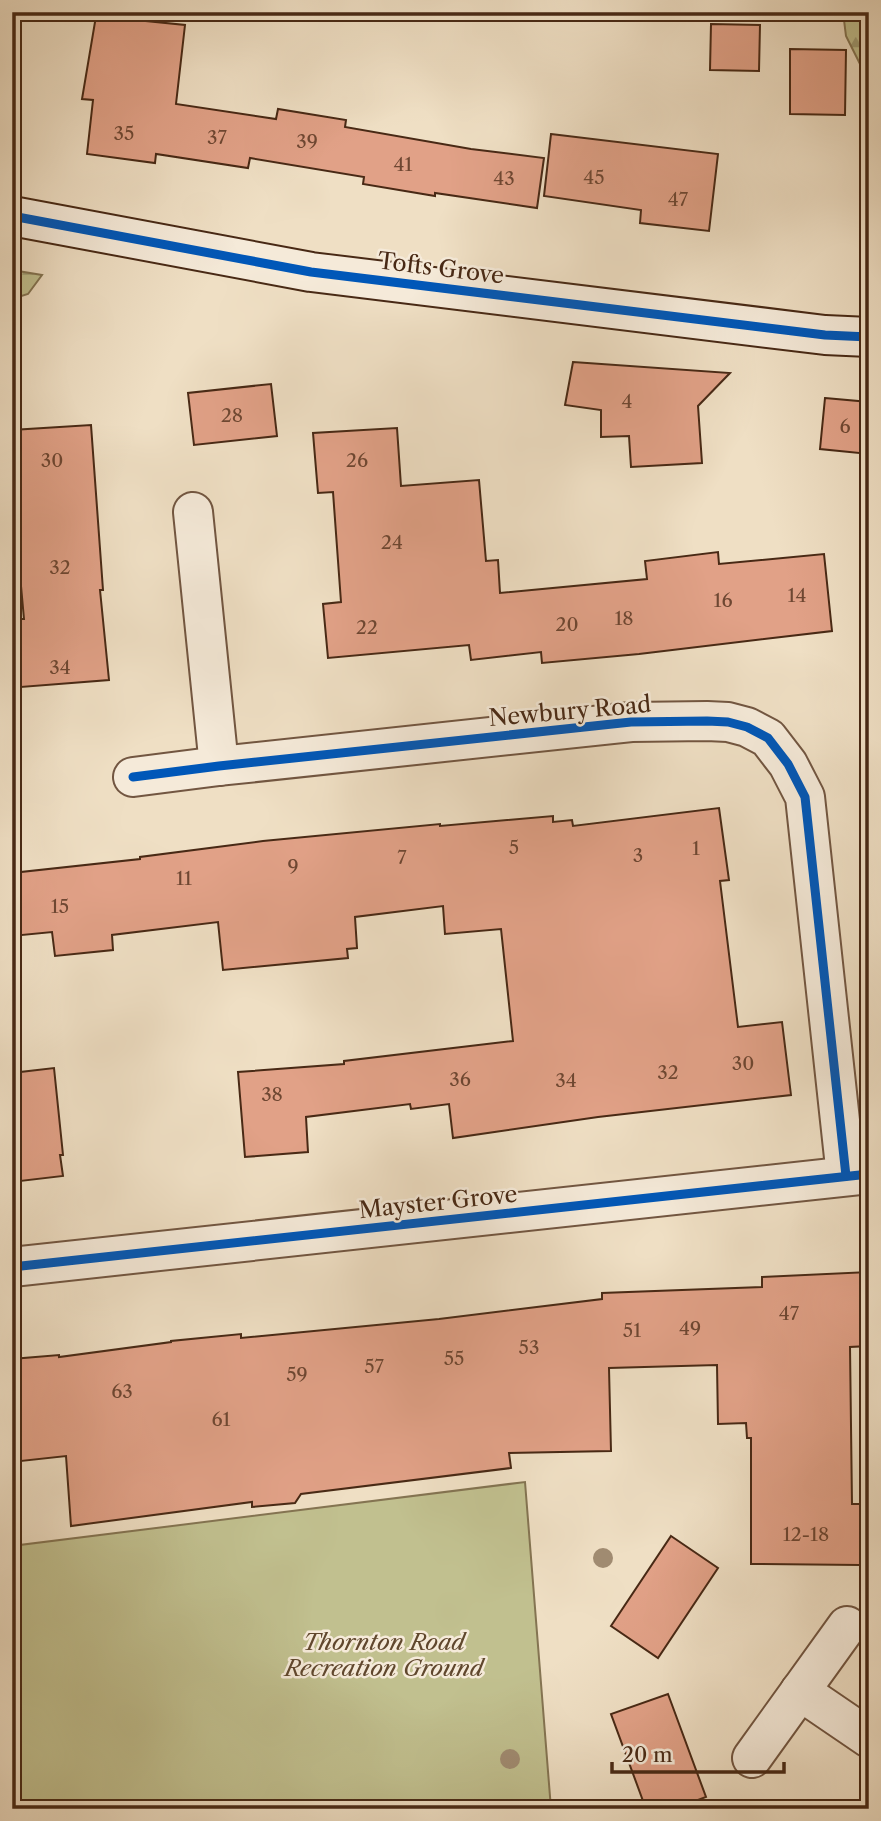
<svg xmlns="http://www.w3.org/2000/svg" width="881" height="1821" font-family="'Libre Caslon Text',serif">
  <defs>
    <pattern id="forest-firs" width="22" height="20" patternUnits="userSpaceOnUse" patternTransform="scale(1.75)"><rect width="22" height="20" fill="#c1c08f"/><path d="M5 1l3.5 6h-7zM16 11l3.5 6h-7z" fill="#9f9c74"/></pattern>
  </defs>
  <rect width="100%" height="100%" fill="#efdfc4"/>
  <filter id="stains"><feTurbulence type="fractalNoise" baseFrequency=".00286" numOctaves="4"/><feColorMatrix values="0 0 0 0 .2 0 0 0 0 .09 0 0 0 0 .02 0 0 0 .5 -.17"/></filter>
  <radialGradient id="worn" r=".72"><stop offset=".6" stop-color="#630" stop-opacity="0"/><stop offset="1" stop-color="#630" stop-opacity=".3"/></radialGradient>
  <path fill="#c1c08f" stroke="#847452" stroke-width="2" d="M525,1482L551,1809H12V1546Z"/>
  <g fill="url(#forest-firs)" stroke="#847452" stroke-width="2">
    <path d="M843,12H869V82L846,36Z"/>
    <path d="M12,270L42,275L28,294L12,299Z"/>
  </g>
  <g fill="#e1a187" stroke="#482915" stroke-width="2">
    <path d="M96,16L185,25L176,104L276,119L278,109L346,120L345,127L471,149L544,158L537,208L435,193V196L363,184L364,177L250,158L248,168L156,154L155,163L87,154L93,100L82,99Z"/>
    <path d="M711,24L760,25L759,71L710,70Z"/>
    <path d="M790,49L846,50L845,115L790,114Z"/>
    <path d="M551,134L718,154L709,231L640,223L641,210L544,196Z"/>
    <path d="M573,362L730,373L698,406L702,463L631,467L629,436L601,437V410L565,405Z"/>
    <path d="M271,384L277,436L194,445L188,393Z"/>
    <path d="M825,398L869,402V454L820,449Z"/>
    <path d="M91,425L103,590H100L109,680L21,687L15,619H24L12,487V430Z"/>
    <path d="M397,428L401,486L479,480L486,561L498,560L500,593L647,579L645,561L718,552L719,564L824,554L832,631L639,654L542,663L541,652L471,660L469,645L328,658L323,604L341,602L333,492L318,493L313,433Z"/>
    <path d="M719,808L729,880L720,881L738,1027L782,1022L791,1095L598,1117L453,1138L449,1104L411,1109L410,1104L306,1117L308,1152L245,1157L238,1072L344,1064V1061L513,1041L501,929L445,934L443,906L355,917L357,948L347,949L348,958L223,970L218,922L112,935L113,950L55,956L52,932L12,936V873L140,859V857L263,841L440,824V826L553,816V822L572,820L573,826Z"/>
    <path d="M54,1068L63,1155H60L63,1176L12,1182V1073Z"/>
    <path d="M869,1272V1346L850,1347L852,1504H860V1565L751,1564V1438H747L746,1423L718,1424L717,1365L609,1368L611,1451L509,1453L511,1468L301,1494L295,1503L252,1507V1502L71,1526L66,1456L12,1462V1359L59,1355V1357L171,1342V1341L241,1334V1338L439,1319L602,1299V1293L762,1287V1277Z"/>
    <path d="M671,1536L718,1568L658,1658L611,1626Z"/>
    <path d="M668,1694L706,1797L674,1809H646L611,1714Z"/>
  </g>
  <g fill="none" stroke-linecap="round" stroke-linejoin="round">
    <g stroke="#725641" stroke-width="42">
      <g id="street">
        <path d="M193,512L219,766"/>
        <path d="M133,777L219,766L631,722L707,721L728,722L747,727L768,738L788,764L805,797L846,1176"/>
        <path d="M12,1267L869,1174"/>
        <path d="M800,1691L869,1738"/>
        <path d="M752,1758L847,1626"/>
      </g>
    </g>
    <g stroke="#482915" stroke-width="42">
      <path id="secondary" d="M12,216L311,272L825,335L869,337"/>
    </g>
    <use href="#street" stroke="#f5ead9" stroke-width="38"/>
    <use href="#secondary" stroke="#f5ead9" stroke-width="38"/>
    <g stroke="#f5ead9" stroke-width="13">
      <g id="cycleway">
        <path d="M12,216L311,272L825,335L869,337"/>
        <path d="M133,777L219,766L631,722L707,721L728,722L747,727L768,738L788,764L805,797L846,1176"/>
        <path d="M12,1267L869,1174"/>
      </g>
    </g>
    <use href="#cycleway" stroke="#0057b8" stroke-width="9"/>
  </g>
  <g fill="#a08b71">
    <circle cx="603" cy="1558" r="10"/>
    <circle cx="510" cy="1759" r="10"/>
  </g>
  <g text-anchor="middle" dominant-baseline="central" stroke-width="5" stroke-linejoin="round" paint-order="stroke">
    <g font-size="19" fill="#6e4732">
      <text x="124" y="133">35</text>
      <text x="217" y="137">37</text>
      <text x="307" y="141">39</text>
      <text x="403" y="164">41</text>
      <text x="594" y="177">45</text>
      <text x="504" y="178">43</text>
      <text x="678" y="199">47</text>
      <text x="627" y="401">4</text>
      <text x="232" y="415">28</text>
      <text x="845" y="426">6</text>
      <text x="52" y="460">30</text>
      <text x="357" y="460">26</text>
      <text x="392" y="542">24</text>
      <text x="60" y="567">32</text>
      <text x="797" y="595">14</text>
      <text x="723" y="600">16</text>
      <text x="624" y="618">18</text>
      <text x="567" y="624">20</text>
      <text x="367" y="627">22</text>
      <text x="60" y="667">34</text>
      <text x="514" y="847">5</text>
      <text x="696" y="848">1</text>
      <text x="638" y="855">3</text>
      <text x="402" y="857">7</text>
      <text x="293" y="866">9</text>
      <text x="184" y="878">11</text>
      <text x="60" y="906">15</text>
      <text x="743" y="1063">30</text>
      <text x="668" y="1072">32</text>
      <text x="460" y="1079">36</text>
      <text x="566" y="1080">34</text>
      <text x="272" y="1094">38</text>
      <text x="789" y="1313">47</text>
      <text x="690" y="1328">49</text>
      <text x="632" y="1330">51</text>
      <text x="529" y="1347">53</text>
      <text x="454" y="1358">55</text>
      <text x="374" y="1366">57</text>
      <text x="297" y="1374">59</text>
      <text x="122" y="1391">63</text>
      <text x="221" y="1419">61</text>
      <text x="806" y="1534">12-18</text>
    </g>
    <g font-size="23" fill="#482915" stroke="#f5ead9">
      <text transform="translate(441 268) rotate(7)">Tofts Grove</text>
      <text transform="translate(570 711) rotate(-5)">Newbury Road</text>
      <text transform="translate(438 1202) rotate(-6)">Mayster Grove</text>
    </g>
    <g font-size="23" font-style="italic" fill="#60472d" stroke="#f5ead9">
      <text x="384" y="1642">Thornton Road<tspan x="384" dy="26">Recreation Ground</tspan></text>
    </g>
  </g>
  <rect width="881" height="1821" fill="none" stroke="#efdfc4" stroke-width="42"/>
  <rect x="14" y="14" width="853" height="1793" fill="none" stroke="#482915" stroke-width="3.5"/>
  <rect x="21" y="21" width="839" height="1779" fill="none" stroke="#482915" stroke-width="2"/>
  <path d="M612 1762v10h172v-10" fill="none" stroke="#482915" stroke-width="3.5"/>
  <text x="622" y="1762" font-size="21" fill="#482915" stroke="#f5ead9" stroke-width="5" paint-order="stroke">20 m</text>
  <rect width="100%" height="100%" filter="url(#stains)"/>
  <rect width="100%" height="100%" fill="url(#worn)"/>
</svg>
